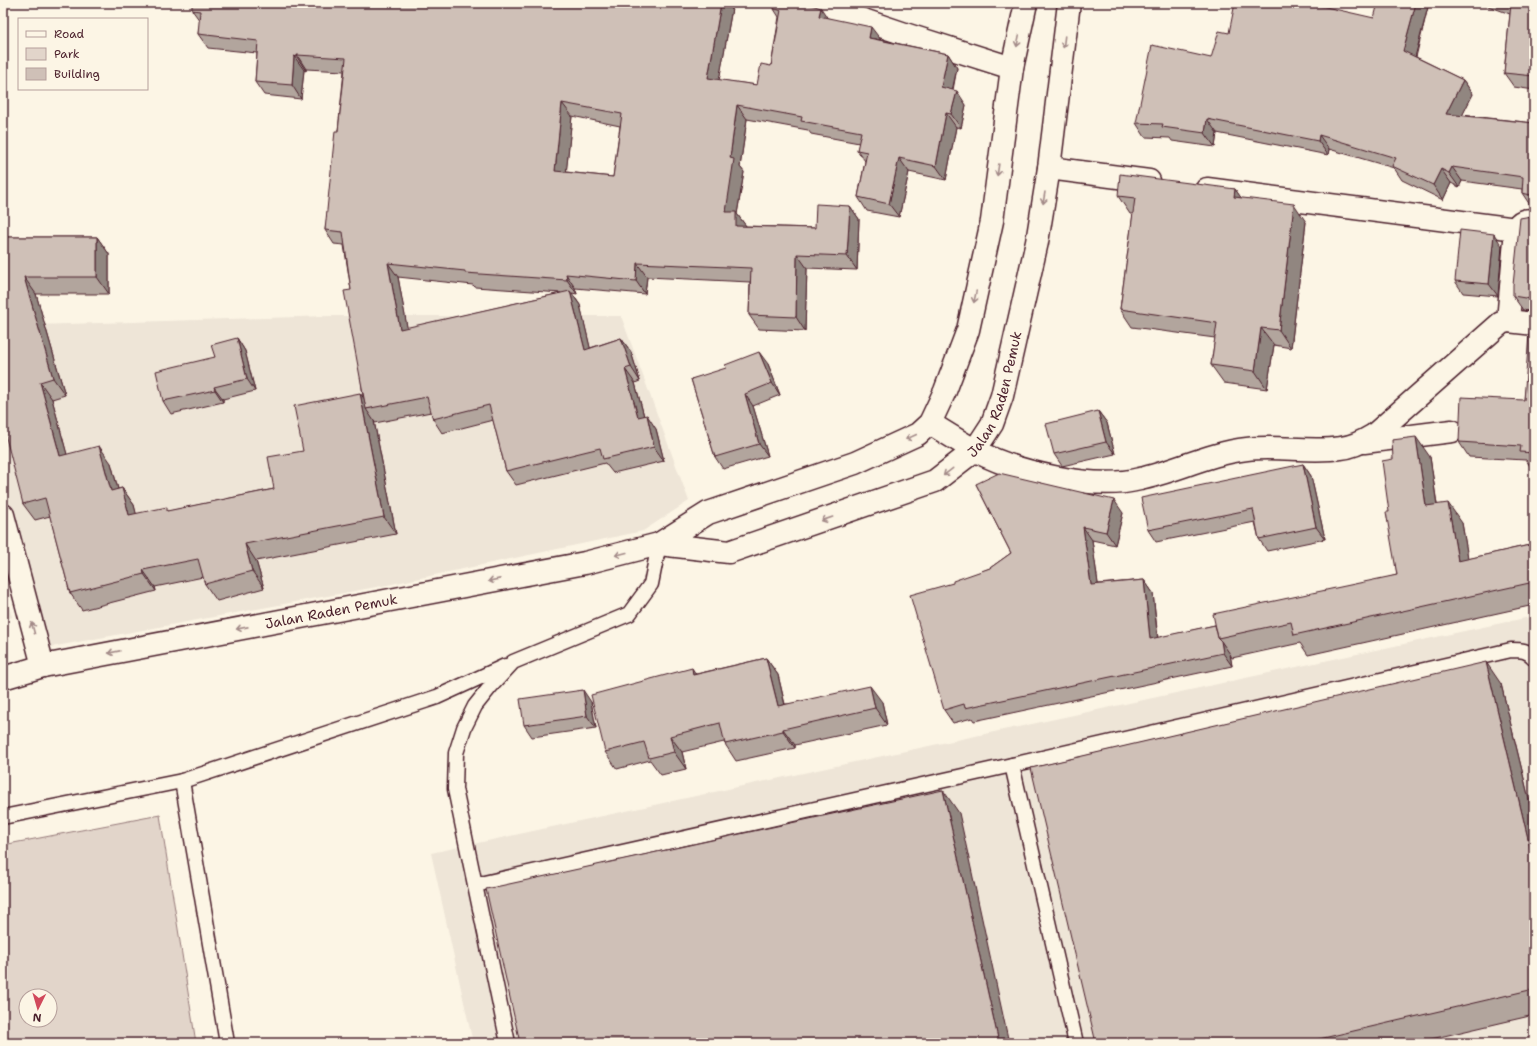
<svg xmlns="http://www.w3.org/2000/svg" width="1537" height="1046" font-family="'Shantell Sans',sans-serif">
  <rect width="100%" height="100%" fill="#fcf5e5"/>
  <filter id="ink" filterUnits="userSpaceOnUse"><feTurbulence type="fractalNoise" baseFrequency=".025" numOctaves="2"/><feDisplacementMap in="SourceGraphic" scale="8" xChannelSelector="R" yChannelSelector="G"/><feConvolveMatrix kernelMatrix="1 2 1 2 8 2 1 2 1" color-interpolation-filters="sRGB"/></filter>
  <g filter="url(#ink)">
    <g fill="#eee5d7">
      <path d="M329,316H621L689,501L643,531L387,585L40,649L3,476V326Z"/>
      <path d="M3,586L12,617L3,621Z"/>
      <path d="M1534,616V1043H473L431,853Z"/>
    </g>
    <path fill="#e2d5ca" stroke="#967a7a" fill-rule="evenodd" d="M160,815L196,1043H3V845ZM26,996H50V1020H26Z"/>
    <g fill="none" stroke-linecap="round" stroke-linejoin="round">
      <g stroke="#4a1f2b" stroke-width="17">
        <g id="service">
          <path d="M1012,765L1076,1043"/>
          <path d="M182,781L227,1043"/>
          <path d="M3,817L182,781L437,697L505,666"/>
          <path d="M475,885L1012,765L1511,650C1521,650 1528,650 1534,658"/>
          <path d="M508,1043L455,789L456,753L464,728L475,706L491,686L513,662L629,614L651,584L659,544"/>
        </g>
      </g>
      <g stroke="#4a1f2b" stroke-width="25">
        <g id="minor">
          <path d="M813,3L908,35L1012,68"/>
          <path d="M1049,168L1149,181"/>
          <path d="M1207,189L1516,229"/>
          <path d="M1508,321L1516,229C1520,220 1525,220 1534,220"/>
          <path d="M930,423C944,432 959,441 974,450C1015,472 1094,491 1140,479C1176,471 1210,453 1247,449C1278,445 1310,453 1341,448C1353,447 1364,441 1374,435L1501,323L1508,321L1534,324"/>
          <path d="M1364,442L1452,431"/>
          <path d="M3,515L43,666"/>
        </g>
      </g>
      <g stroke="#4a1f2b" stroke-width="25">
        <g id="trunk">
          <path id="s1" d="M659,544L729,552L935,481L975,450L992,424L1002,396L1037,242L1049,168L1069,3"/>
          <path id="s2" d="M3,678L43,666L585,563L659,544L708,513L855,463L918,434L930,423L945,391L968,330L992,221L1012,68L1026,3"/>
        </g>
      </g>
      <use href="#service" stroke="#fcf5e5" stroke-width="14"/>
      <use href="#minor" stroke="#fcf5e5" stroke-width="22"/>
      <use href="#trunk" stroke="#fcf5e5" stroke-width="22"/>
    </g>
    <g fill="#b2a59d" stroke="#4a1f2b" fill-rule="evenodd">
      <path d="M733,3L719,80L757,85L771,66L779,17L774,9L828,18L881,40L948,54L957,68L953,90L966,105L961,128L956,127L946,180L909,172L899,217L867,211L858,197L865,161L857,150L859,143L811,134L808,130L747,119L740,167L744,172L737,214L746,226L815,228L850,206L859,219L857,270L807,268L805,331L759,329L749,315L750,282L647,277L645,294L575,288L577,294L572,293L580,305L590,348L621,338L631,352L640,381L635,383L644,416L656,429L664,461L613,473L605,463L516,485L506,471L493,420L442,433L433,419L431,412L375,423L374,421L396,534L256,561L264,588L217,601L205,584L203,577L155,587L156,591L82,610L70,593L50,516L35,520L23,504L3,237H97L109,254V294H36L65,395L52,399L67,455L111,463L118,489L122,488L134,505L136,514L169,511L274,489L303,451L363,397L351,290L344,245L334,244L325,230L338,131L344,71L306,69V71L304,70L301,99L264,95L255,82L257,53L208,48L198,34L200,21L192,10ZM572,116L620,126L613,177L566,172ZM398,277L473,285L475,287L561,293L407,328Z"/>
      <path d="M1429,3L1416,57L1463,80L1473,94L1462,115L1534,123V208H1532L1522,193V189L1462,181L1459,187L1451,183L1443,200L1402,180L1394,168L1329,149L1328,155L1217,133L1215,147L1172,141L1170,138L1145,137L1136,123L1211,58L1229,33L1374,18Z"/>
      <path d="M1480,3H1534V90L1514,87L1504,73L1510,14Z"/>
      <path d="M1235,189L1241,198L1306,222L1291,348L1274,345L1267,389L1224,383L1211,365L1215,338L1132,327L1120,309L1133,214H1130L1118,196Z"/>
      <path d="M1534,213V312L1523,310L1513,296L1531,216Z"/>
      <path d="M1502,246L1498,296L1463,293L1455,281Z"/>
      <path d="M1534,317V466H1530L1526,460L1469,457L1459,442L1524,400Z"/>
      <path d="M237,338L245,351L255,391L223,399V402L171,414L163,401Z"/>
      <path d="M768,364L780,395L753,406L768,456L723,469L715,457L691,379Z"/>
      <path d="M1098,411L1107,423L1115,454L1062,466L1054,454Z"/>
      <path d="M1430,457L1437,504L1462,523L1468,559L1534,544V605L1308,655L1300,643L1232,658L1230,654L1232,666L974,721L972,718L953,723L944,710L953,583L990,568L1011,553L976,484L1123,513L1115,545L1092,540L1098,584L1144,580L1153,593L1158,638L1215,625L1397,575L1389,512Z"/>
      <path d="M1303,464L1311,476L1325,539L1267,551L1259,539L1255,522L1156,542L1148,530Z"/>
      <path d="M766,658L778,675L785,704L882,702L887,725L795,745V748L736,761L725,744L724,742L682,752L686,769L661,775L650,760L617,769L605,752L696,674Z"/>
      <path d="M1501,684L1534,820V1015L1414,1043H1096Z"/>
      <path d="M591,702L596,728L532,737L524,725Z"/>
    </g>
    <g fill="#918680" stroke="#4a1f2b">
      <path d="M721,3H733L717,92L708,78Z"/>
      <path d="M1416,3H1429L1413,65L1403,51Z"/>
      <path d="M821,8L830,22L819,16Z"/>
      <path d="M871,27L881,40L869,38Z"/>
      <path d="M948,54L957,68L950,101L941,87Z"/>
      <path d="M297,55L306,69V71L297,57Z"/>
      <path d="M294,56L304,70L301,99L292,85Z"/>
      <path d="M1463,80L1473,94L1456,128L1446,114Z"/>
      <path d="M957,91L966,105L961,128L951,114Z"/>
      <path d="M562,103L572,116L565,185L555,171Z"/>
      <path d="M737,105L747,119L740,167L744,172L737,214L746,226L745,239L726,212L730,158Z"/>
      <path d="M946,113L956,127L946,180L936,166Z"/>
      <path d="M1207,119L1217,133L1215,147L1205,133Z"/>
      <path d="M1319,135L1329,149L1328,155L1318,141Z"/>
      <path d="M899,158L909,172L899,217L889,204Z"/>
      <path d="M1452,167L1462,181L1459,187L1449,173Z"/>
      <path d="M1441,169L1451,183L1443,200L1433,185Z"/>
      <path d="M1235,189L1247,206L1234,197Z"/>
      <path d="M1294,204L1306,222L1291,348L1279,330Z"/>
      <path d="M850,206L859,219L857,270L847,256Z"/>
      <path d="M1494,234L1502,246L1498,296L1489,284Z"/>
      <path d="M97,237L109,254V294L97,277Z"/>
      <path d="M797,254L807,268L805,331L796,317Z"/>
      <path d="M388,263L398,277L410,343L400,329Z"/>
      <path d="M637,263L647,277L645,294L636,281Z"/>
      <path d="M566,274L575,288L577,294L567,280Z"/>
      <path d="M24,277L36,294L65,395L53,378Z"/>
      <path d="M570,291L580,305L594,364L585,350Z"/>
      <path d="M1261,328L1274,345L1267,389L1255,371Z"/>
      <path d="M237,338L245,351L255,391L247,379Z"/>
      <path d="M621,338L631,352L640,381L631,367Z"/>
      <path d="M759,352L768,364L780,395L772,383Z"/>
      <path d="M625,369L635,383L648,431L638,417Z"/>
      <path d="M40,382L52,399L72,473L60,456Z"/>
      <path d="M214,387L223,399V402L215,390Z"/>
      <path d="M360,393L371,408L366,409L374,421L396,534L384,517Z"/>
      <path d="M745,394L753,406L768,456L759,444Z"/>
      <path d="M1098,411L1107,423L1115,454L1106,442Z"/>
      <path d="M647,415L656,429L664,461L654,447Z"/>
      <path d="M1416,437L1430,457L1440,526L1426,506Z"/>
      <path d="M99,446L111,463L123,508L111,491Z"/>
      <path d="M1303,464L1311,476L1325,539L1316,527Z"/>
      <path d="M122,488L134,505L141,532L129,515Z"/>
      <path d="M1114,500L1123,513L1115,545L1106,532Z"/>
      <path d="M1448,503L1462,523L1472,581L1458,561Z"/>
      <path d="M1083,527L1092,540L1100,598L1091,585Z"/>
      <path d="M245,544L256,561L264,588L252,571Z"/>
      <path d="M143,570L155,587L156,591L144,574Z"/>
      <path d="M1144,580L1153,593L1159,652L1150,639Z"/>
      <path d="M1221,641L1230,654L1232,666L1223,653Z"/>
      <path d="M766,658L778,675L789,723L778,706Z"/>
      <path d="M1486,662L1501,684L1534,820V864Z"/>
      <path d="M692,668L703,685L693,675Z"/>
      <path d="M870,686L882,702L887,725L875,708Z"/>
      <path d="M583,690L591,702L596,728L587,716Z"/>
      <path d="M783,729L795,745V748L783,731Z"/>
      <path d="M670,736L682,752L686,769L674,752Z"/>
      <path d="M943,790L959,813L1009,1043H999Z"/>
    </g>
    <g fill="#cfc0b7" stroke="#4a1f2b" fill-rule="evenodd">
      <path d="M192,3H721L708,78L757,85L761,64L771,66L781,10L774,9L775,3H805L821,8L819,16L871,27L869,38L948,54L941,87L957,91L951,114L946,113L936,166L899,158L889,204L858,197L867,152L857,150L861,132L801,121L802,117L737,105L730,158L734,159L726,212H736V226L815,228L816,204L850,206L847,256L797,254L796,317L749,315L751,268L637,263L636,281L566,274L567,280L465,273V271L388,263L400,329L570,291L585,350L621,338L631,367L625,369L638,417L647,415L654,447L603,459L600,448L506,471L489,405L433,419L427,397L366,409L344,291L351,290L343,232L325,230L335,131H338L346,58L297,55V57L294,56L292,85L255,82L258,41L198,34L200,11L192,10ZM562,103L622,114L613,177L555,171Z"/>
      <path d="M1235,3H1308L1374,18L1378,3H1416L1403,51L1463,80L1446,114L1534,123V199L1531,195L1522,193L1523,177L1452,167L1449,173L1441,169L1433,185L1392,166L1396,158L1319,135L1318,141L1207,119L1205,133L1162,127L1163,124L1136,123L1152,45L1211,58L1219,31L1229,33Z"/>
      <path d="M1509,3H1534V76L1504,73L1511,4Z"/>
      <path d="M1120,174L1235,189L1234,197L1294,204L1279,330L1261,328L1255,371L1211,365L1217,323L1120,309L1135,198L1118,196Z"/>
      <path d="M1534,213V303L1531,299L1513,296V285L1520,218L1531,216Z"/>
      <path d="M1460,230L1494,234L1489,284L1455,281Z"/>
      <path d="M3,237H97V277H24L53,378L40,382L60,456L99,446L111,491L122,488L129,515L167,507V511L274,489L268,457L303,451L294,406L360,393L384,517L245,544L252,571L205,584L198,559L143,570L144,574L70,593L45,498L23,504L3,426Z"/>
      <path d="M1534,317V453L1520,452L1521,446L1459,442L1461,397L1524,400L1530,321Z"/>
      <path d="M237,338L247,379L214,387L215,390L163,401L156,371L215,357L211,345Z"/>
      <path d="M759,352L772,383L745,394L759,444L715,457L691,379L726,368L725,365Z"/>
      <path d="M1098,411L1106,442L1054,454L1046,424Z"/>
      <path d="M1416,437L1426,506L1448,503L1458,561L1534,544V582L1294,635L1291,622L1218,638L1213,614L1397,575L1386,512H1389L1382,461L1393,459L1392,440Z"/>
      <path d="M1303,464L1316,527L1259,539L1253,509L1148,530L1141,498Z"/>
      <path d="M999,473L1114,500L1106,532L1083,527L1091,585L1144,580L1150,639L1215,625L1218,638L1221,641L1223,653L965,708L964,704L944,710L910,595L953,583V581L990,568L1011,553L976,484Z"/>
      <path d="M766,658L778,706L870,686L875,708L783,729V731L725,744L720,723L670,736L674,752L649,758L644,742L605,752L591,695L692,668L693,675Z"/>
      <path d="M1486,662L1534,864V989L1302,1043H1096L1031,768Z"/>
      <path d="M583,690L587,716L524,725L520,699Z"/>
      <path d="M943,790L999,1043H520L486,889Z"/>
    </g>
    <defs><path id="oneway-shaft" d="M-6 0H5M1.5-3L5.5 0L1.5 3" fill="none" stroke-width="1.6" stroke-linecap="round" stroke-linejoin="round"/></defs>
    <g stroke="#a38a88">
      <use href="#oneway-shaft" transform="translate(1018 41) rotate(102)"/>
      <use href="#oneway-shaft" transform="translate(1064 42) rotate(97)"/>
      <use href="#oneway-shaft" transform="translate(998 170) rotate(98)"/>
      <use href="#oneway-shaft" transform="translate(1044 198) rotate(99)"/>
      <use href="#oneway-shaft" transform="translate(975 297) rotate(102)"/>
      <use href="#oneway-shaft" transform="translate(911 437) rotate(155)"/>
      <use href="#oneway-shaft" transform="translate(948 472) rotate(142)"/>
      <use href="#oneway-shaft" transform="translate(827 519) rotate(161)"/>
      <use href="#oneway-shaft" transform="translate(621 554) rotate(166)"/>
      <use href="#oneway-shaft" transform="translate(494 580) rotate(169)"/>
      <use href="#oneway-shaft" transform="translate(33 628) rotate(-105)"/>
      <use href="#oneway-shaft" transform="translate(242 628) rotate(169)"/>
      <use href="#oneway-shaft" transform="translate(114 652) rotate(169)"/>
    </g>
  </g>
  <g text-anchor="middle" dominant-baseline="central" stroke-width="3" stroke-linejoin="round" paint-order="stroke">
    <g font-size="14" fill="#4a1f2b" stroke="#fcf5e5">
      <text stroke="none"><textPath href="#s1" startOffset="399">Jalan Raden Pemuk</textPath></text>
      <text stroke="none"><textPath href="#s2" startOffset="335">Jalan Raden Pemuk</textPath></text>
    </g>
  </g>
  <rect width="1537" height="1046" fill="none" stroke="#fcf5e5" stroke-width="16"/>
  <rect x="8" y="8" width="1521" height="1030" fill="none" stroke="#4a1f2b" stroke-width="1.5" filter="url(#ink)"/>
  <rect x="18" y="18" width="130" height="72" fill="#fcf5e5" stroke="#b59f9b"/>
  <rect x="26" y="31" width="20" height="6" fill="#fcf5e5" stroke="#b59f9b"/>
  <text x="54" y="38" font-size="12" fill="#4a1f2b">Road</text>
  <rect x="26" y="48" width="20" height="12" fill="#e2d5ca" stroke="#b59f9b"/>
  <text x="54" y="58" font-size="12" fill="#4a1f2b">Park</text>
  <rect x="26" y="68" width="20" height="12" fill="#cfc0b7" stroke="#b59f9b"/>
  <text x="54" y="78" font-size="12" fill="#4a1f2b">Building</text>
  <g transform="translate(38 1008) rotate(185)"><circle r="19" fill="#fcf5e5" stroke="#b59f9b"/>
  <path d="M0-3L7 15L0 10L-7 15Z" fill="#d1495b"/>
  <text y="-6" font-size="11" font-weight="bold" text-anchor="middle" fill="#4a1f2b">N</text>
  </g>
</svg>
